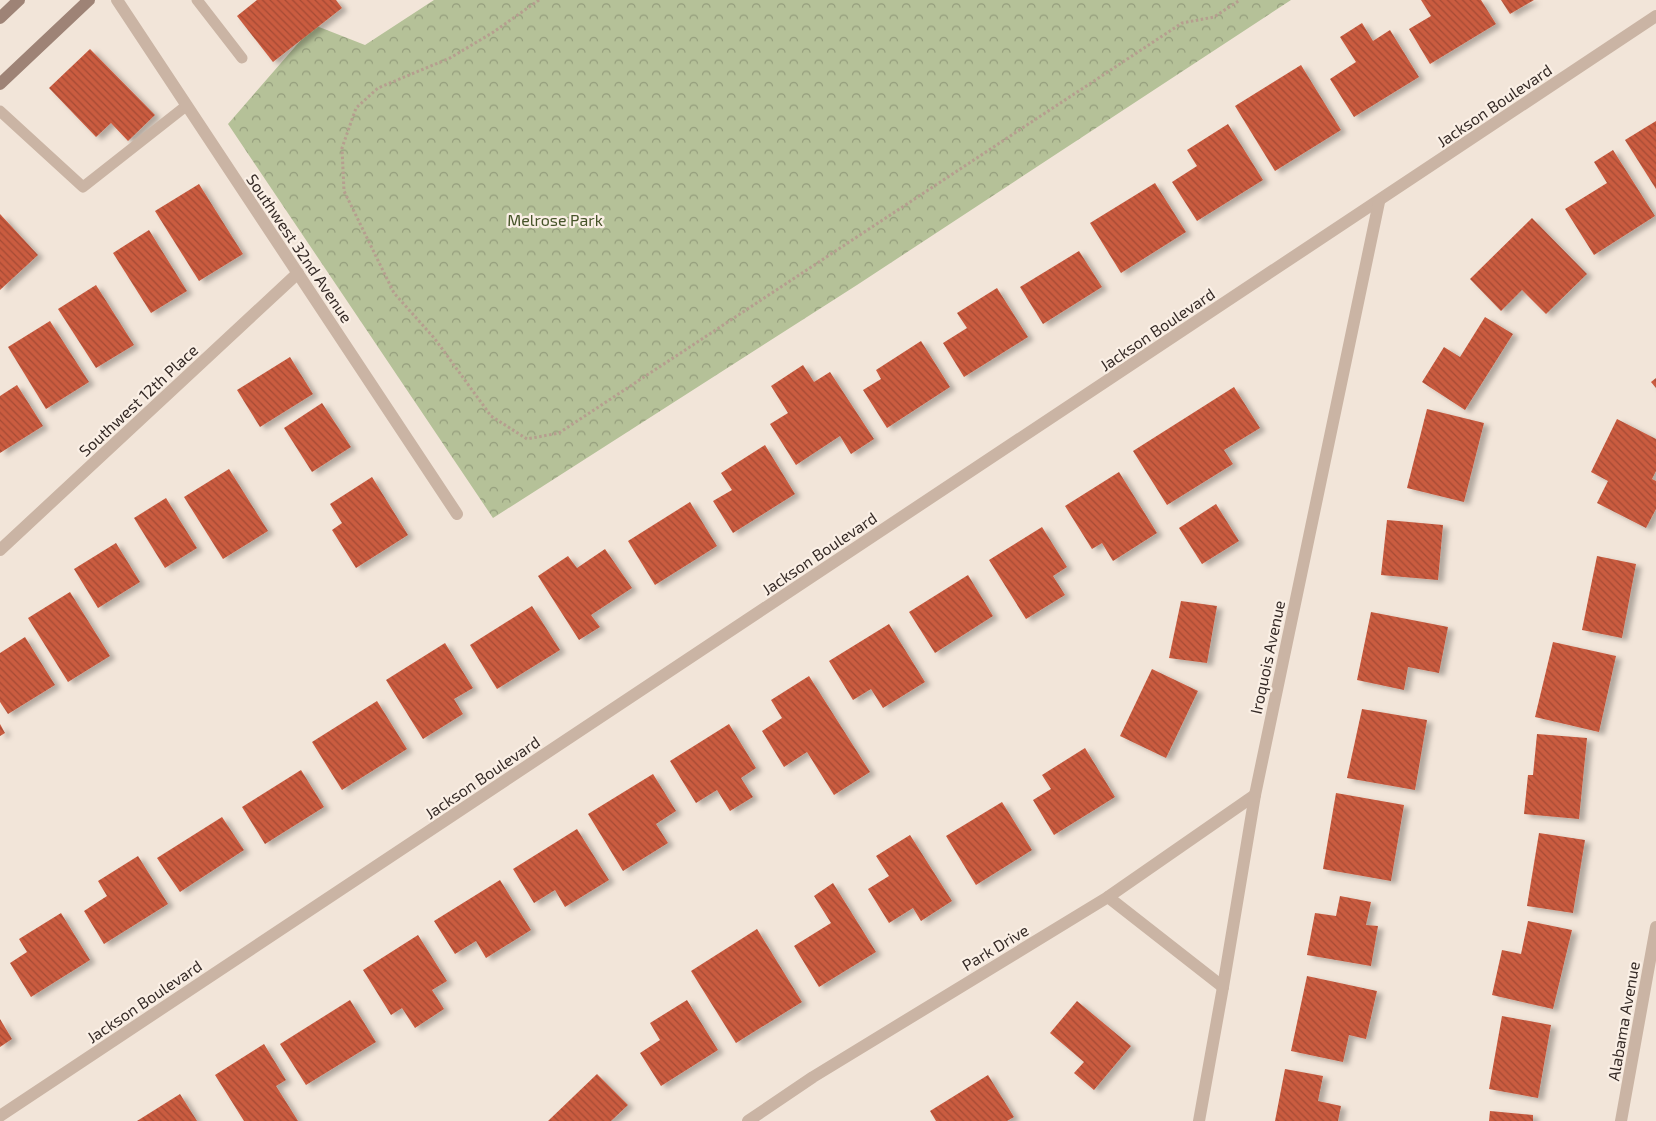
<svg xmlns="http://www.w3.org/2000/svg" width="1656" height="1121" font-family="'Exo 2',sans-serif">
  <defs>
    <pattern id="park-crowns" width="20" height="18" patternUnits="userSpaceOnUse" patternTransform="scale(1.25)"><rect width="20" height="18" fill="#b5c198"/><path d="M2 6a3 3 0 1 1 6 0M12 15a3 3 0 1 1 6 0" fill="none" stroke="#949d7c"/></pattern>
    <pattern id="building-back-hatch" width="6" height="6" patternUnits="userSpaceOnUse" patternTransform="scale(1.25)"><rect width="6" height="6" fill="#ca5b3f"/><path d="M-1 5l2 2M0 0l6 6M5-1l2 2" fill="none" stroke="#a54b35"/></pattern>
    <filter id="shadow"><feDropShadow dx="5.5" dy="3" stdDeviation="2.5" flood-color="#0004"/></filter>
  </defs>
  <rect width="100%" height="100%" fill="#f2e5d9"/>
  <path fill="url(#park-crowns)" d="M434,0H1291L857,285L493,518L228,124L314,25L365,45Z"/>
  <g fill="url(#building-back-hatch)" filter="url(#shadow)">
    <path d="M257,0H336L342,8L273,62L237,16Z"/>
    <path d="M1421,0H1481L1496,24L1430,64L1409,29L1431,16Z"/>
    <path d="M1501,0H1534L1510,14Z"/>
    <path d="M1362,23L1373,41L1390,30L1419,77L1354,117L1330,79L1356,62L1340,37Z"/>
    <path d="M90,49L155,115L128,141L111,123L96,137L49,88Z"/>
    <path d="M1301,65L1341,130L1275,171L1235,106Z"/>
    <path d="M1656,121V189L1625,140Z"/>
    <path d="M1228,124L1263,180L1197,221L1172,182L1197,166L1187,150Z"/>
    <path d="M1613,150L1655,216L1594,255L1565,209L1607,183L1594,162Z"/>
    <path d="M1155,183L1186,232L1121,273L1090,223Z"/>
    <path d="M199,184L243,254L199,281L155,211Z"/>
    <path d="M0,214L38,255L0,290Z"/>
    <path d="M1532,218L1587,274L1546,314L1522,290L1501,311L1470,279Z"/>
    <path d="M149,230L187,291L151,313L113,253Z"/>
    <path d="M1079,251L1102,287L1043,324L1020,287Z"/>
    <path d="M96,285L134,345L96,368L58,309Z"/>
    <path d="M997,288L1028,337L964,377L943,343L967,328L957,313Z"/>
    <path d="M1485,317L1513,334L1465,410L1422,382L1444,347L1460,357Z"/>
    <path d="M50,321L89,382L46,409L8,347Z"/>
    <path d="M921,341L950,387L887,428L863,390L881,379L876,370Z"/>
    <path d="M290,357L313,394L260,427L237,390Z"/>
    <path d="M803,365L814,382L830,372L874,439L851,454L840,436L796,465L770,424L788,413L771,386Z"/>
    <path d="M1656,378V388L1651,382Z"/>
    <path d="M17,385L43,426L0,453V396Z"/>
    <path d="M1234,387L1260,428L1224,450L1233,464L1167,505L1133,451Z"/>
    <path d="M322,403L351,447L312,472L284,428Z"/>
    <path d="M1427,409L1484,423L1464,502L1407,488Z"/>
    <path d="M1617,419L1656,439V471L1652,479L1656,481V509L1646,528L1597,503L1608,481L1591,472Z"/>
    <path d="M765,445L795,494L733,533L713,501L732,490L721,473Z"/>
    <path d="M229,469L268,531L223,559L184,497Z"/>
    <path d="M1119,472L1157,533L1113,561L1102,543L1092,549L1065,506Z"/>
    <path d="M372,477L408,535L356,568L332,530L342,523L330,504Z"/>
    <path d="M166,498L197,548L165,568L134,518Z"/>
    <path d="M690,502L717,546L655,585L628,541Z"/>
    <path d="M1216,504L1239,541L1202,564L1179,528Z"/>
    <path d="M1387,520L1443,525L1438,580L1381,575Z"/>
    <path d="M1042,527L1067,567L1053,576L1065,595L1026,619L989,560Z"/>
    <path d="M116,543L140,582L98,608L74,569Z"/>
    <path d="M605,549L632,588L591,615L600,627L579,640L538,576L568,556L577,568Z"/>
    <path d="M1597,556L1636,564L1622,638L1582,630Z"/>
    <path d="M968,575L993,616L935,653L909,612Z"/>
    <path d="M70,592L110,656L68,682L28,618Z"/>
    <path d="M1181,601L1217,606L1207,663L1169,658Z"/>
    <path d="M532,606L560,650L497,689L470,645Z"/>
    <path d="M1371,612L1448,627L1439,673L1408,667L1404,690L1357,680Z"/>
    <path d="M889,624L925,682L883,708L871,689L853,700L829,661Z"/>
    <path d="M25,637L55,685L8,714L0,702V653Z"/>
    <path d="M1553,642L1616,656L1599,732L1535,717Z"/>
    <path d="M445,643L473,688L454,699L463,714L423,739L386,680Z"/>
    <path d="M1152,669L1198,691L1166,758L1120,736Z"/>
    <path d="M809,676L870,772L834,795L807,752L784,767L762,731L782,718L771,700Z"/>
    <path d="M377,701L407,749L342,790L312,742Z"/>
    <path d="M1362,709L1427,720L1415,790L1347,778Z"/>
    <path d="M0,724L5,733L0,736Z"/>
    <path d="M729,724L756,768L741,778L753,797L730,811L717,790L696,803L670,761Z"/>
    <path d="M1537,734L1587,738L1579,819L1524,814L1528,775H1533Z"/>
    <path d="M1085,748L1115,797L1054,835L1033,800L1051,789L1042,775Z"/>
    <path d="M301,770L324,807L265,844L242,807Z"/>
    <path d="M653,774L676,811L656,824L668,843L623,871L588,814Z"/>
    <path d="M1336,793L1404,805L1391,881L1323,869Z"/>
    <path d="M1002,802L1032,850L976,885L946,836Z"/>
    <path d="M222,817L244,850L180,892L157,858Z"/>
    <path d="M577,829L609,880L565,907L555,890L534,903L513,869Z"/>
    <path d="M1539,833L1585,840L1573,913L1527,906Z"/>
    <path d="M910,835L952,901L921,921L913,908L889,923L868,889L889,876L876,856Z"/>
    <path d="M138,856L168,904L104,944L84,911L107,896L98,881Z"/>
    <path d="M500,880L531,930L486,958L476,941L455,954L434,921Z"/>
    <path d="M833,883L876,952L819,987L794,946L831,923L814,896Z"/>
    <path d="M1340,896L1371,902L1366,925L1378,926L1371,966L1307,955L1315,913L1336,916Z"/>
    <path d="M61,913L90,960L31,997L10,963L27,952L19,939Z"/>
    <path d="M1528,921L1572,930L1553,1009L1492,995L1502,950L1521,954Z"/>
    <path d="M757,929L802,1002L736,1043L691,971Z"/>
    <path d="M418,935L447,981L432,990L444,1009L415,1028L402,1008L391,1015L363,970Z"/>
    <path d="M1307,976L1377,991L1366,1039L1349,1035L1343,1062L1291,1051Z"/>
    <path d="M350,1000L376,1042L306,1085L280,1044Z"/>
    <path d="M687,1000L718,1050L661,1086L640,1053L660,1040L650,1023Z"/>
    <path d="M1077,1001L1131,1046L1094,1090L1074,1073L1084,1062L1050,1033Z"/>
    <path d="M1502,1016L1551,1025L1538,1098L1489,1089Z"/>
    <path d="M0,1019L12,1039L0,1047Z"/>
    <path d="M264,1044L286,1080L276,1086L298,1121H244L215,1075Z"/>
    <path d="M1285,1069L1323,1076L1318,1101L1341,1106L1338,1121H1275Z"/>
    <path d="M597,1074L628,1105L611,1121H548Z"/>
    <path d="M988,1075L1014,1117L1007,1121H936L930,1111Z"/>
    <path d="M180,1094L197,1121H137Z"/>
    <path d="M1490,1111L1533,1115V1121H1489Z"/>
  </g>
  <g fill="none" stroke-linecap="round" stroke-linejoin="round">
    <path stroke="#b69e8f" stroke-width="3" stroke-dasharray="2.5 2.5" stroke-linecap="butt" d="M539,0L492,33L450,58L378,88L356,108L342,148L344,191L394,293L435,339L491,416L527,439L559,433L1182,23L1214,17L1240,0"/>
    <g stroke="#cab4a4" stroke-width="11">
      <path d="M197,0L242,58"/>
      <path d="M0,111L83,187L186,106"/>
    </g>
    <g stroke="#cab4a4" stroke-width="12">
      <path d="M117,0L457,514"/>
      <path d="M0,550L298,273"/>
      <path d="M1108,897L1223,987"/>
      <path d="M0,1116L1656,16"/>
      <path d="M748,1121L813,1077L1108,897L1255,795"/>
      <path d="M1199,1121L1223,987L1255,795L1379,202"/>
      <path d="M1621,1121L1656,927"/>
    </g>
    <g stroke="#9e8376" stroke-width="12">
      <path d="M0,18L19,0"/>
      <path d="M0,84L89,0"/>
    </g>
  </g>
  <g text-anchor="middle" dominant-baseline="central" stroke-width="4.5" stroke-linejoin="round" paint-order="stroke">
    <g font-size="16" fill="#352a26" stroke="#faefe5">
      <text transform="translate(1494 105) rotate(-34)">Jackson Boulevard</text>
      <text transform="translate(300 248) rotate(56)">Southwest 32nd Avenue</text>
      <text transform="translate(1157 329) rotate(-34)">Jackson Boulevard</text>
      <text transform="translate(138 400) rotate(-43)">Southwest 12th Place</text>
      <text transform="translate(819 553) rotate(-34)">Jackson Boulevard</text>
      <text transform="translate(1267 657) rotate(-78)">Iroquois Avenue</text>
      <text transform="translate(482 777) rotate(-34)">Jackson Boulevard</text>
      <text transform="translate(995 947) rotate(-31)">Park Drive</text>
      <text transform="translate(144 1001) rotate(-34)">Jackson Boulevard</text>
      <text transform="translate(1623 1021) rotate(-80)">Alabama Avenue</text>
    </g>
    <g font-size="16" fill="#465429" stroke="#faefe5">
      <text x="555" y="219">Melrose Park</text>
    </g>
  </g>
</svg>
